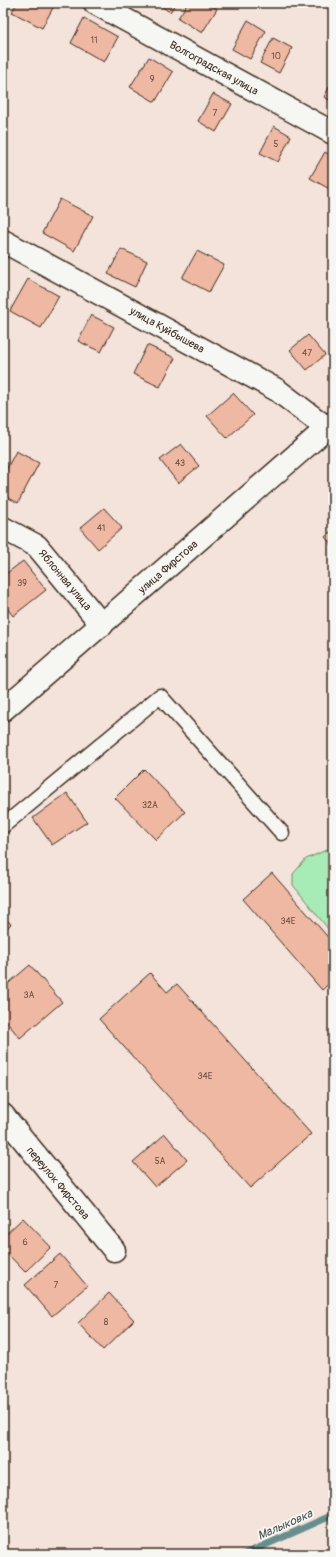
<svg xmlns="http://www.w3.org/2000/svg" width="336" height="1557" font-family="Pangolin,sans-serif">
  <rect width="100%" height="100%" fill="#f4e3da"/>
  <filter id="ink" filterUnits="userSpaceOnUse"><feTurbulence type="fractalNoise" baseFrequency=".025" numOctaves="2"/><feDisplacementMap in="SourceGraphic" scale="8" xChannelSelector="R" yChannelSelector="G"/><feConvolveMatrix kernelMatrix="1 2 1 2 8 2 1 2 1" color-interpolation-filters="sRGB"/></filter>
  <g filter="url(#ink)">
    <path fill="#a7ebb6" stroke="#718a6a" d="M333,847V935L293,885V874L306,859Z"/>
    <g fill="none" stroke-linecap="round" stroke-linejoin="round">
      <path stroke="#658f8f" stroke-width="7" d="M245,1554L333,1515"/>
    </g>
    <g fill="#efb8a3" stroke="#3b2a1e">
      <path d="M17,3H54L55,4L42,28L12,12Z"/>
      <path d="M156,3H176L170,12Z"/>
      <path d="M188,3H208L217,9L202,33L178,18Z"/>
      <path d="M84,18L118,37L104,62L71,43Z"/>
      <path d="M248,20L266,31L250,59L232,49Z"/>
      <path d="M273,38L292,48L279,73L260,63Z"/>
      <path d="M149,57L173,72L155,102L130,87Z"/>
      <path d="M333,80V102L324,97Z"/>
      <path d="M213,94L232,104L216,132L198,121Z"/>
      <path d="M274,126L291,136L278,162L260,153Z"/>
      <path d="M325,152L333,157V191L310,178Z"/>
      <path d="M3,158L7,161L3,167Z"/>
      <path d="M60,199L93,216L74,251L42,233Z"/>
      <path d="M121,249L147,261L135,287L108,274Z"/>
      <path d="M197,251L224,265L209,292L182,278Z"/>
      <path d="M28,279L59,296L41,328L10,311Z"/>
      <path d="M91,315L114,327L101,352L78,341Z"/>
      <path d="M308,335L325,355L307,370L290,350Z"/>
      <path d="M147,345L175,358L160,387L133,374Z"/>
      <path d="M233,393L253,415L227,438L207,416Z"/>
      <path d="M181,444L199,466L178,483L160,460Z"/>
      <path d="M16,451L39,463L18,503L3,495V476Z"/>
      <path d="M104,508L122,528L98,549L80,528Z"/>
      <path d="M333,529V546L325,537Z"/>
      <path d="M23,561L46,590L13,616L3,603V576Z"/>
      <path d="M144,769L185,812L156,840L115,798Z"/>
      <path d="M67,793L87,822L52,845L33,818Z"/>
      <path d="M272,873L333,943V980L322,990L243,899Z"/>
      <path d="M3,916L11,924L3,932Z"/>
      <path d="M30,965L62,1002L20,1038L3,1018V988Z"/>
      <path d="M150,973L167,992L177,984L311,1134L250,1188L99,1019Z"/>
      <path d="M165,1134L187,1160L155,1187L133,1162Z"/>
      <path d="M23,1218L51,1247L25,1272L3,1249V1237Z"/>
      <path d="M60,1254L87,1286L52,1316L25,1285Z"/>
      <path d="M109,1293L134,1320L103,1350L78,1323Z"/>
    </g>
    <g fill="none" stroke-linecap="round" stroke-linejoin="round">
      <g stroke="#3b2a1e" stroke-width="17">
        <path id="service" d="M3,826L160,696L282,833"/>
      </g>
      <g stroke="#3b2a1e" stroke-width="25">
        <g id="minor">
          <path d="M95,3L333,133"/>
          <path d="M3,241L277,390L327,428"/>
          <path d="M3,528L37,546L102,625"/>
          <path d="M3,1115L114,1250"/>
        </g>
      </g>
      <g stroke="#3b2a1e" stroke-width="25">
        <path id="secondary" d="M3,710L333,423"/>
      </g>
      <use href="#service" stroke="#f6f6f2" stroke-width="14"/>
      <use href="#minor" stroke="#f6f6f2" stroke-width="22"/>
      <use href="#secondary" stroke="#f6f6f2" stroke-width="22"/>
    </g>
  </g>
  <g text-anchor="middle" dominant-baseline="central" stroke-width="3.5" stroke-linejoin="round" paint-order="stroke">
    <g font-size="9" fill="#684e3f">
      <text x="94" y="40">11</text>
      <text x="276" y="56">10</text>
      <text x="152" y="79">9</text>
      <text x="215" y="113">7</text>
      <text x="276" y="144">5</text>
      <text x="307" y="353">47</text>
      <text x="180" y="463">43</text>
      <text x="101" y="528">41</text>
      <text x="22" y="583">39</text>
      <text x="150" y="805">32А</text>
      <text x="288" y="921">34Е</text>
      <text x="29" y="995">3А</text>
      <text x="205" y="1076">34Е</text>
      <text x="160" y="1161">5А</text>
      <text x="25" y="1242">6</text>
      <text x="56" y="1285">7</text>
      <text x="106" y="1322">8</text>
    </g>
    <g font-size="11" fill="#3b2a1e" stroke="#f6f6f2">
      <text transform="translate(214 68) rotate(29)">Волгоградская улица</text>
      <text transform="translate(167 330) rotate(29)">улица Куйбышева</text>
      <text transform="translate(168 567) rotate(-41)">улица Фирстова</text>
      <text transform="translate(65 580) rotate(50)">Яблонная улица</text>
      <text transform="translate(58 1183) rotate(50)">переулок Фирстова</text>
    </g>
    <g font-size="12" font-style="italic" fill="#4c544d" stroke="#f6f6f2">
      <text transform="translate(285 1525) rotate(-24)">Малыковка</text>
    </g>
  </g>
  <rect width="336" height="1557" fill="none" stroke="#f6f6f2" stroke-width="16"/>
  <rect x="8" y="8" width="320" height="1541" fill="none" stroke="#3b2a1e" stroke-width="1.5" filter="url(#ink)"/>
</svg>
